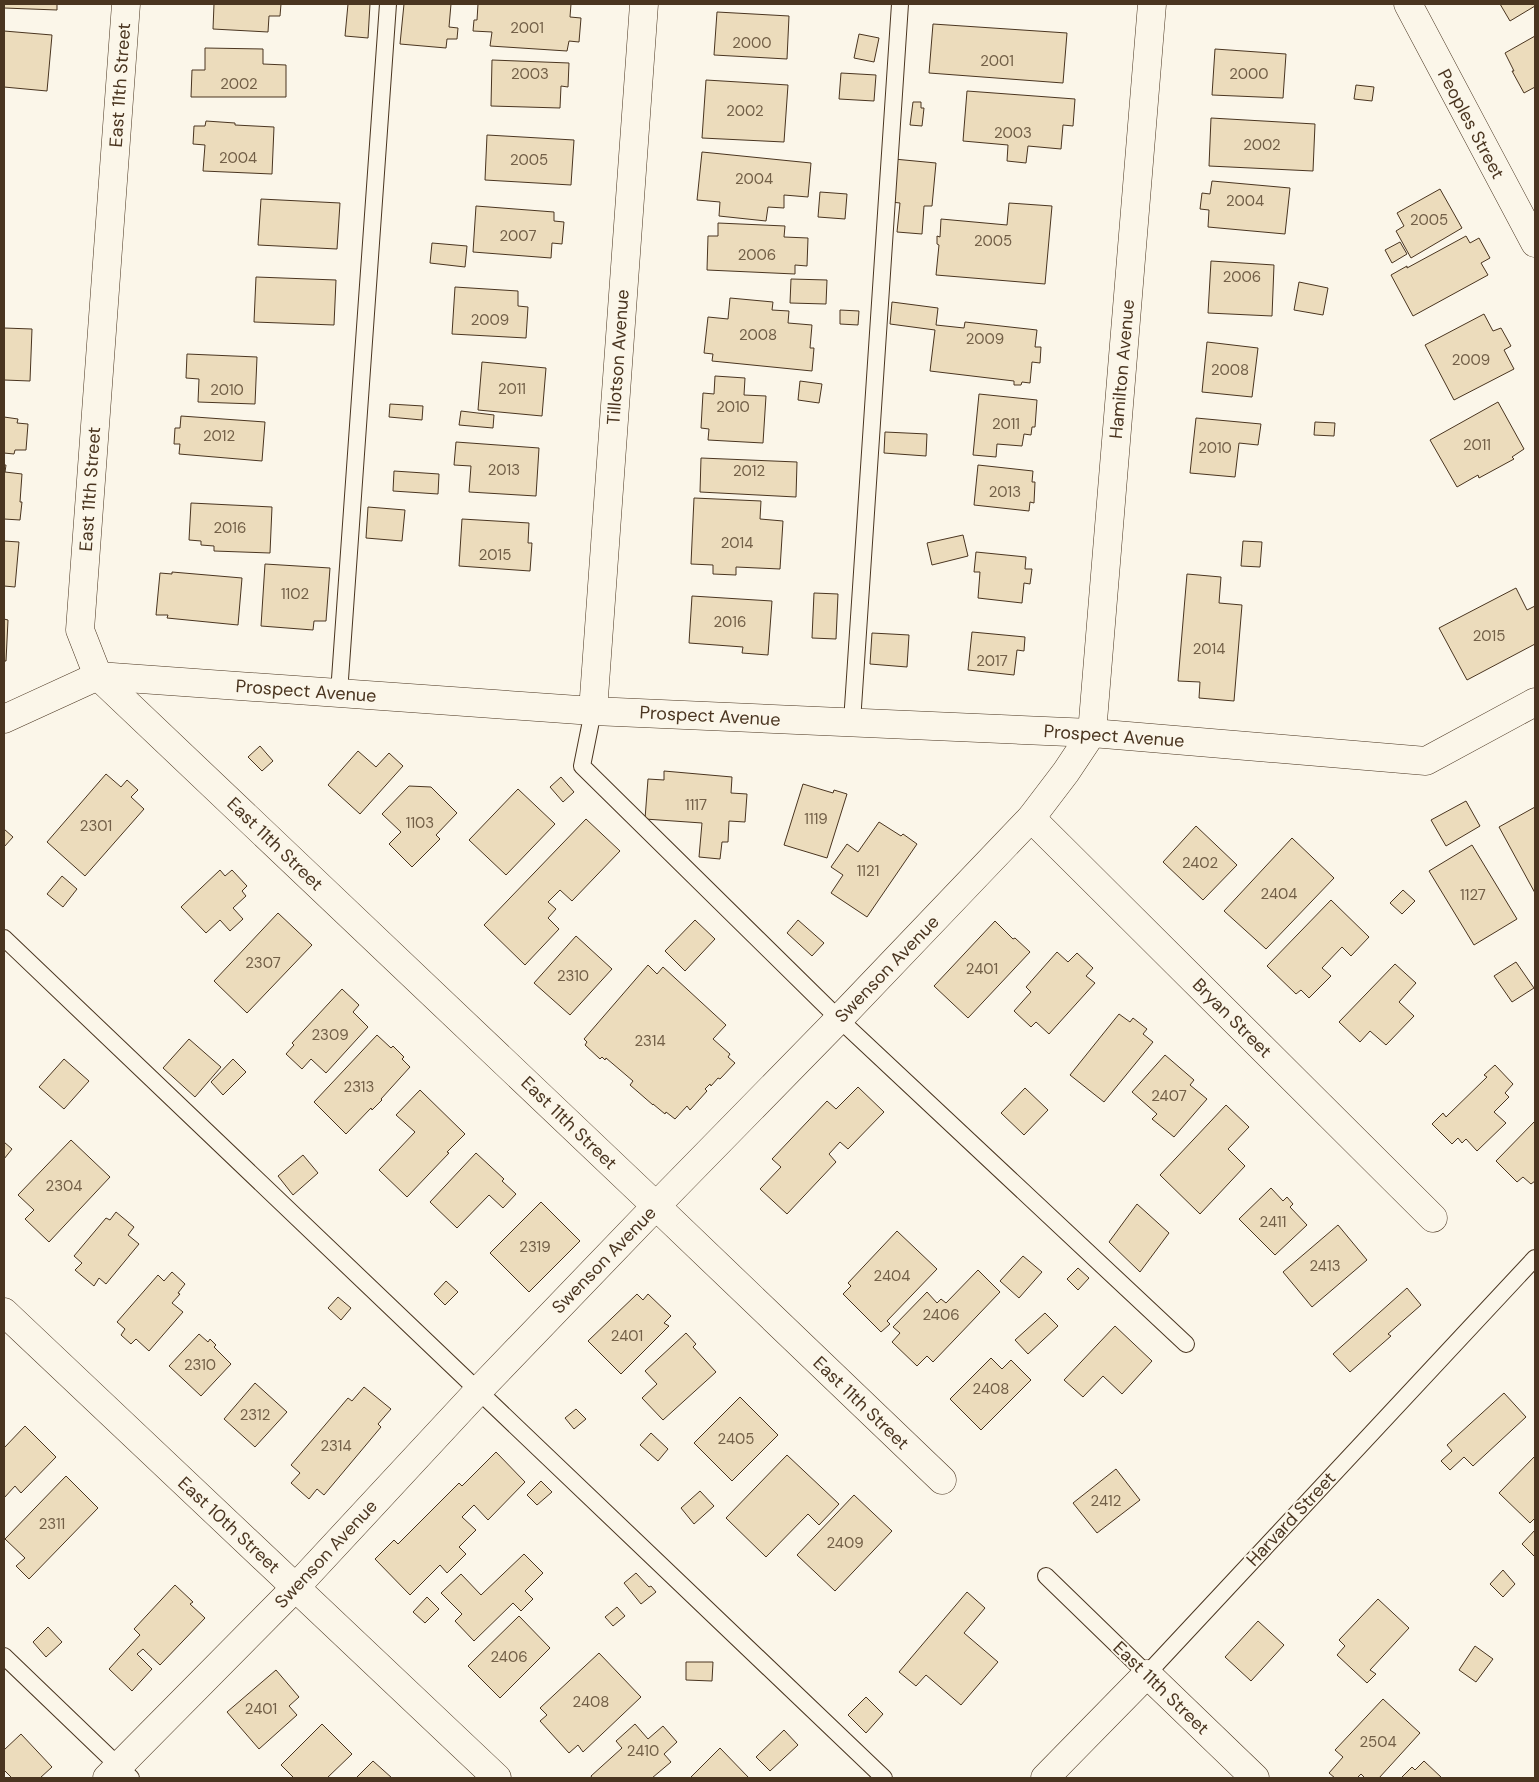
<svg xmlns="http://www.w3.org/2000/svg" width="1539" height="1782" font-family="'DM Sans',sans-serif">
  <rect width="100%" height="100%" fill="#fbf6e9"/>
  <g fill="#ecdcbc" stroke="#4a3520">
    <path d="M4,4H57V10L4,8Z"/>
    <path d="M214,4H281L280,16H269L268,32L213,29Z"/>
    <path d="M348,4H370L368,38L345,36Z"/>
    <path d="M404,4H451L449,27L458,28L457,39H447L446,48L400,44Z"/>
    <path d="M478,4H571L570,17L581,18L579,42L569,41L567,51L490,46L492,32L473,31L474,20H477Z"/>
    <path d="M1500,4H1535V6L1510,21Z"/>
    <path d="M717,12L789,16L787,59L714,55Z"/>
    <path d="M933,24L1067,33L1063,83L929,73Z"/>
    <path d="M4,31L52,35L47,91L4,87Z"/>
    <path d="M859,34L879,38L874,62L854,58Z"/>
    <path d="M1535,36V87L1524,93L1512,71H1514L1505,53Z"/>
    <path d="M205,48L263,49V64L286,65V97H191L192,70H205Z"/>
    <path d="M1215,49L1286,54L1283,98L1212,95Z"/>
    <path d="M492,60L569,63L568,87L561,86L560,108L491,106Z"/>
    <path d="M841,73L876,75L874,101L839,99Z"/>
    <path d="M706,80L788,85L784,142L702,138Z"/>
    <path d="M1356,85L1374,87L1372,101L1354,99Z"/>
    <path d="M967,91L1075,99L1073,126L1063,125L1061,149L1028,146L1026,163L1007,161L1008,145L963,141Z"/>
    <path d="M913,102H921V108H924L922,126L910,125Z"/>
    <path d="M1211,118L1315,124L1313,171L1209,166Z"/>
    <path d="M206,121L235,123V125L274,127L272,174L203,171L205,145L193,144L194,126H205Z"/>
    <path d="M487,135L574,140L571,185L485,180Z"/>
    <path d="M702,152L811,163L808,197L784,195V208L768,207L766,221L719,216L720,202L697,200Z"/>
    <path d="M894,159L936,163L932,206H924L922,234L897,232L900,203L891,202Z"/>
    <path d="M1212,181L1290,188L1285,234L1208,227L1209,210L1200,209L1202,193L1210,194Z"/>
    <path d="M1440,189L1462,228L1411,258L1396,231L1404,226L1397,213Z"/>
    <path d="M820,192L847,194L845,219L818,217Z"/>
    <path d="M261,199L340,203L337,249L258,245Z"/>
    <path d="M1009,203L1052,206L1045,284L936,275L939,245L937,244V236L940,237L941,219L1007,225Z"/>
    <path d="M476,206L554,212V221L564,222L562,244L552,243L551,258L473,252Z"/>
    <path d="M718,223L785,226L784,237L808,238L807,266L795,265V274L707,270L708,236H718Z"/>
    <path d="M1466,236L1470,243L1479,238L1490,258L1481,263L1488,275L1413,316L1391,275L1407,266V268Z"/>
    <path d="M1400,242L1407,254L1392,263L1385,250Z"/>
    <path d="M432,243L467,246L465,267L430,263Z"/>
    <path d="M1211,261L1274,265L1272,316L1208,313Z"/>
    <path d="M256,277L336,280L334,325L254,322Z"/>
    <path d="M791,279L827,280L826,304L790,303Z"/>
    <path d="M1299,282L1328,288L1323,315L1294,310Z"/>
    <path d="M455,287L518,291V306L528,307L526,338L452,334Z"/>
    <path d="M730,298L773,302L772,310L789,311L788,323L812,325L810,348H814L812,371L712,361L713,354L704,353L708,317L728,319Z"/>
    <path d="M892,302L938,308L936,325L964,328L965,322L1037,330L1035,347H1041L1040,363L1032,362L1030,383L1022,382L1021,385H1014V381L930,371L935,330L890,324Z"/>
    <path d="M840,310L859,311L858,325L840,324Z"/>
    <path d="M1484,314L1493,331L1501,328L1511,346L1504,350L1514,369L1454,400L1425,345Z"/>
    <path d="M4,328L32,329L30,381L4,380Z"/>
    <path d="M1207,342L1258,348L1252,397L1202,392Z"/>
    <path d="M187,354L257,357L255,404L198,402L199,379L186,378Z"/>
    <path d="M482,362L546,368L542,416L478,410Z"/>
    <path d="M715,376L745,378L744,395L766,396L763,443L708,440L709,429L701,428L703,393L714,394Z"/>
    <path d="M800,381L822,384L819,403L798,400Z"/>
    <path d="M979,394L1037,400L1035,427H1032L1031,435L1024,434L1022,446L997,444L996,457L973,455Z"/>
    <path d="M1498,402L1524,449L1512,457L1514,459L1479,478L1478,475L1457,487L1430,440Z"/>
    <path d="M390,404L423,406L422,420L389,417Z"/>
    <path d="M461,411L494,415L493,428L459,425Z"/>
    <path d="M181,416L265,422L262,461L179,454L180,444H174L175,428H180Z"/>
    <path d="M4,417L18,419L17,423L28,424L26,450H15L14,454L4,453Z"/>
    <path d="M1196,418L1261,424L1258,445L1239,443L1235,477L1190,473Z"/>
    <path d="M1315,422L1335,423L1334,436L1314,435Z"/>
    <path d="M885,432L927,434L926,456L884,453Z"/>
    <path d="M456,442L539,448L536,496L469,492L471,466L454,465Z"/>
    <path d="M701,458L797,462L796,497L700,492Z"/>
    <path d="M4,465H6L5,472L22,474L20,502H22L20,520L4,519Z"/>
    <path d="M978,465L1033,471L1032,482H1035L1034,503L1030,502L1029,511L974,505Z"/>
    <path d="M394,471L439,474L438,494L393,491Z"/>
    <path d="M694,498L761,501L760,519L783,521L780,569L736,567V575L713,574V565L691,564Z"/>
    <path d="M191,503L272,507L270,553L214,551V546L201,545V541L189,540Z"/>
    <path d="M368,507L405,510L402,541L366,538Z"/>
    <path d="M462,519L529,523L528,543H532L530,571L459,566Z"/>
    <path d="M963,535L968,556L932,565L927,543Z"/>
    <path d="M4,541L19,542L15,587L4,586Z"/>
    <path d="M1243,541L1262,542L1260,567L1241,566Z"/>
    <path d="M976,552L1026,557L1025,569H1032L1030,584L1024,583L1022,603L978,598L980,572H974Z"/>
    <path d="M265,564L330,568L326,621H314L313,630L261,626Z"/>
    <path d="M172,572L242,578L238,625L167,618L168,615H156L160,573L172,574Z"/>
    <path d="M1187,574L1221,577L1219,603L1242,605L1234,701L1199,698L1200,682L1178,681Z"/>
    <path d="M1516,588L1527,610L1535,606V644L1467,680L1439,628Z"/>
    <path d="M814,593L838,594L836,639L812,638Z"/>
    <path d="M692,596L772,601L768,655L742,653L743,647L689,643Z"/>
    <path d="M4,619L8,620L6,661H4Z"/>
    <path d="M972,632L1025,637L1024,651L1017,650L1014,675L968,670Z"/>
    <path d="M872,633L909,635L907,667L870,664Z"/>
    <path d="M260,746L273,761L262,771L248,757Z"/>
    <path d="M358,751L376,767L389,753L403,766L360,814L328,785Z"/>
    <path d="M664,771L732,777L731,793L747,794L745,822L729,821L728,842H722L720,859L699,857L702,823L645,819L648,779L664,780Z"/>
    <path d="M106,774L121,787L127,780L138,790L131,797L144,809L85,876L47,842Z"/>
    <path d="M561,777L574,792L563,802L550,787Z"/>
    <path d="M803,784L833,793L834,790L847,794L827,858L784,845Z"/>
    <path d="M409,786L431,787L457,813L436,835L440,839L412,867L389,844L401,832L382,814Z"/>
    <path d="M518,789L555,824L506,875L469,840Z"/>
    <path d="M1466,801L1480,826L1446,846L1431,820Z"/>
    <path d="M1535,807V893L1499,827Z"/>
    <path d="M586,819L620,851L572,901L560,890L548,902L556,909L548,918L559,929L525,965L484,925Z"/>
    <path d="M879,822L901,836L903,834L917,844L867,917L831,893L843,875L831,867L847,844L858,852Z"/>
    <path d="M1196,826L1237,865L1203,900L1163,862Z"/>
    <path d="M4,829L13,837L4,847Z"/>
    <path d="M1292,838L1334,878L1266,949L1224,911Z"/>
    <path d="M1472,845L1517,919L1474,945L1429,871Z"/>
    <path d="M220,870L225,876L232,870L247,886L242,891L246,896L233,908L243,919L230,931L220,920L206,933L181,907Z"/>
    <path d="M62,876L77,889L63,907L47,894Z"/>
    <path d="M1403,890L1415,901L1402,914L1390,903Z"/>
    <path d="M1331,900L1369,937L1351,956L1342,947L1322,968L1331,976L1309,998L1301,990L1296,994L1267,966Z"/>
    <path d="M278,913L312,945L247,1013L214,981Z"/>
    <path d="M695,920L715,939L685,971L665,951Z"/>
    <path d="M798,920L824,943L812,956L787,933Z"/>
    <path d="M995,921L1013,939L1015,938L1030,952L968,1018L934,986Z"/>
    <path d="M576,936L612,969L570,1015L534,983Z"/>
    <path d="M1057,952L1068,962L1077,953L1093,968L1086,976L1095,983L1049,1034L1036,1022L1031,1027L1014,1011L1031,992L1026,987Z"/>
    <path d="M1516,962L1534,988L1512,1002L1494,976Z"/>
    <path d="M1395,964L1416,983L1399,1002L1414,1016L1386,1045L1370,1031L1360,1042L1339,1022Z"/>
    <path d="M648,965L657,974L663,967L726,1025L713,1039L730,1054L728,1057L735,1063L720,1079L718,1078L711,1086L710,1084L705,1089L707,1091L690,1110L687,1106L675,1119L666,1112L665,1114L653,1104V1105L630,1085L633,1081L606,1058L605,1060L602,1057L600,1059L585,1045L587,1042L584,1039Z"/>
    <path d="M342,989L359,1005L353,1012L368,1027L326,1073L311,1059L302,1069L286,1054L294,1045L292,1043Z"/>
    <path d="M1119,1014L1130,1022L1133,1018L1147,1029L1143,1034L1153,1042L1104,1102L1070,1075Z"/>
    <path d="M377,1035L391,1048L393,1046L404,1057L402,1059L410,1067L381,1099L382,1100L372,1110L371,1108L346,1134L314,1102Z"/>
    <path d="M189,1039L221,1067L195,1097L163,1068Z"/>
    <path d="M1165,1055L1194,1080L1190,1085L1207,1099L1174,1137L1152,1119L1157,1114L1132,1092Z"/>
    <path d="M64,1059L89,1081L64,1109L39,1087Z"/>
    <path d="M233,1059L246,1072L223,1095L211,1082Z"/>
    <path d="M1495,1065L1513,1084L1505,1093L1509,1097L1494,1112L1506,1123L1477,1151L1466,1139L1462,1143L1458,1138L1452,1144L1432,1124L1443,1113L1446,1117L1487,1077L1484,1075Z"/>
    <path d="M858,1087L884,1112L848,1149L840,1142L829,1154L836,1162L787,1214L760,1189L781,1167L772,1159L827,1101L836,1109Z"/>
    <path d="M1025,1088L1048,1110L1024,1135L1001,1113Z"/>
    <path d="M420,1090L465,1134L447,1152L449,1153L407,1197L379,1170L415,1132L396,1115Z"/>
    <path d="M1226,1105L1249,1127L1228,1149L1245,1166L1200,1214L1160,1175Z"/>
    <path d="M1535,1121V1181L1531,1184L1523,1177L1517,1182L1496,1161Z"/>
    <path d="M71,1140L110,1177L49,1242L25,1219L34,1210L18,1195Z"/>
    <path d="M4,1142L12,1149L4,1159Z"/>
    <path d="M476,1153L504,1179L502,1181L516,1194L503,1208L489,1195L457,1228L430,1202Z"/>
    <path d="M303,1155L318,1173L293,1195L278,1176Z"/>
    <path d="M1271,1188L1283,1201L1287,1197L1293,1204L1290,1207L1307,1225L1275,1255L1239,1219Z"/>
    <path d="M541,1202L580,1241L529,1292L490,1253Z"/>
    <path d="M1137,1204L1169,1233L1140,1272L1109,1242Z"/>
    <path d="M116,1212L134,1227L128,1235L139,1244L106,1284L99,1278L94,1286L75,1270L82,1263L74,1256L106,1218L110,1220Z"/>
    <path d="M1338,1225L1367,1260L1312,1307L1283,1272Z"/>
    <path d="M897,1231L937,1269L887,1321L890,1324L881,1332L843,1294L851,1286L848,1283Z"/>
    <path d="M1023,1256L1042,1272L1019,1298L1000,1281Z"/>
    <path d="M1078,1268L1089,1278L1078,1290L1067,1279Z"/>
    <path d="M978,1270L1000,1292L933,1362L927,1356L917,1366L892,1342L900,1333L893,1327L927,1292L937,1303L941,1299L946,1303Z"/>
    <path d="M172,1272L185,1284L178,1293L180,1294L172,1303L183,1312L149,1351L136,1339L131,1344L121,1335L125,1329L117,1322L158,1275L164,1281Z"/>
    <path d="M446,1281L458,1292L445,1305L434,1294Z"/>
    <path d="M1407,1288L1421,1305L1388,1334L1391,1336L1350,1372L1333,1354Z"/>
    <path d="M637,1294L643,1300L648,1294L671,1316L664,1323L669,1326L621,1374L588,1341Z"/>
    <path d="M338,1297L351,1308L341,1320L328,1308Z"/>
    <path d="M1045,1313L1058,1326L1028,1354L1015,1340Z"/>
    <path d="M1115,1326L1152,1361L1122,1394L1103,1376L1083,1397L1064,1380Z"/>
    <path d="M686,1333L696,1344L693,1347L716,1372L663,1420L642,1398L657,1384L645,1371Z"/>
    <path d="M199,1334L208,1342L210,1339L216,1345L214,1347L231,1364L201,1396L169,1366Z"/>
    <path d="M991,1358L1002,1369L1011,1360L1031,1380L981,1430L950,1399Z"/>
    <path d="M255,1383L287,1412L255,1447L224,1419Z"/>
    <path d="M364,1387L391,1409L378,1424L381,1427L324,1495L317,1489L309,1499L291,1483L300,1473L291,1465L348,1398L352,1401Z"/>
    <path d="M1504,1393L1526,1417L1473,1466L1464,1457L1450,1470L1441,1461L1452,1451L1447,1445Z"/>
    <path d="M740,1397L778,1435L732,1481L694,1443Z"/>
    <path d="M576,1409L586,1419L574,1429L565,1418Z"/>
    <path d="M25,1426L56,1457L21,1493L15,1486L4,1498V1448Z"/>
    <path d="M651,1433L668,1449L658,1461L640,1445Z"/>
    <path d="M496,1452L525,1482L488,1520L474,1505L462,1517L476,1530L459,1547L466,1554L447,1573L440,1565L410,1595L375,1559L394,1540L398,1544L459,1483L462,1486Z"/>
    <path d="M787,1455L839,1504L819,1525L808,1514L766,1557L726,1518Z"/>
    <path d="M1535,1456V1518L1530,1523L1499,1493Z"/>
    <path d="M1116,1469L1140,1500L1097,1533L1073,1503Z"/>
    <path d="M66,1476L98,1508L29,1579L16,1566L25,1558L5,1539Z"/>
    <path d="M541,1481L552,1492L537,1505L527,1495Z"/>
    <path d="M700,1491L714,1506L694,1524L681,1508Z"/>
    <path d="M854,1495L892,1531L835,1591L797,1555Z"/>
    <path d="M1535,1530V1557L1522,1544Z"/>
    <path d="M524,1554L543,1573L525,1591L533,1599L521,1611L513,1603L474,1641L455,1621L462,1614L441,1593L461,1574L481,1595Z"/>
    <path d="M1503,1570L1515,1584L1503,1597L1490,1584Z"/>
    <path d="M636,1573L649,1587L651,1586L656,1592L641,1604L624,1583Z"/>
    <path d="M175,1585L193,1602L190,1604L205,1618L160,1665L143,1649L137,1654L152,1669L132,1691L109,1669L140,1635L134,1629Z"/>
    <path d="M967,1592L985,1608L964,1633L998,1662L961,1705L926,1675L916,1686L899,1672Z"/>
    <path d="M427,1597L439,1609L425,1623L413,1612Z"/>
    <path d="M1378,1599L1409,1628L1370,1670L1376,1674L1367,1683L1337,1655L1345,1646L1339,1640Z"/>
    <path d="M617,1607L625,1616L613,1626L605,1617Z"/>
    <path d="M519,1616L550,1648L500,1698L468,1666Z"/>
    <path d="M1258,1621L1284,1645L1251,1681L1225,1657Z"/>
    <path d="M48,1627L62,1642L46,1657L33,1642Z"/>
    <path d="M1475,1646L1493,1659L1476,1682L1459,1670Z"/>
    <path d="M599,1653L641,1697L583,1752L578,1745L569,1753L540,1721L547,1715L540,1708Z"/>
    <path d="M686,1662H713L712,1681L686,1680Z"/>
    <path d="M276,1670L299,1697L289,1706L297,1715L259,1749L227,1712Z"/>
    <path d="M866,1697L883,1714L866,1733L848,1715Z"/>
    <path d="M1383,1699L1420,1733L1379,1778H1365L1361,1774L1357,1778H1335L1329,1773L1343,1757L1335,1750Z"/>
    <path d="M322,1724L352,1754L327,1778H294L281,1765Z"/>
    <path d="M635,1724L648,1739L663,1726L677,1742L664,1754L671,1762L652,1778H592L591,1776L622,1748L616,1741Z"/>
    <path d="M784,1730L798,1745L770,1771L756,1757Z"/>
    <path d="M21,1734L52,1767L40,1778H12L4,1770V1750Z"/>
    <path d="M720,1748L749,1778H690Z"/>
    <path d="M373,1761L392,1778H356Z"/>
    <path d="M1424,1761L1442,1778H1401L1412,1767L1415,1770Z"/>
  </g>
  <g fill="none" stroke-linecap="round" stroke-linejoin="round">
    <g stroke="#4a3520" stroke-width="18">
      <g id="service">
        <path d="M339,693L388,4"/>
        <path d="M593,711L582,766L839,1019L1186,1344"/>
        <path d="M852,722L900,4"/>
        <path d="M4,938L884,1778"/>
        <path d="M1046,1576L1147,1674L1535,1258"/>
        <path d="M4,1656L131,1778"/>
      </g>
    </g>
    <g stroke="#4a3520" stroke-width="29">
      <g id="minor">
        <path d="M1408,4L1535,243"/>
        <path d="M98,676L656,1206L942,1480"/>
        <path d="M593,711L644,4"/>
        <path d="M1031,818L1433,1218"/>
        <path d="M4,1312L497,1778"/>
        <path d="M107,1778L295,1588L478,1391L656,1206L839,1019L1031,818L1066,772L1092,733L1152,4"/>
        <path d="M1045,1778L1147,1674L1255,1778"/>
      </g>
    </g>
    <g stroke="#4a3520" stroke-width="29">
      <g id="tertiary">
        <path d="M98,676L80,630L126,4"/>
        <path d="M4,719L98,676L593,711L1092,733L1426,761L1535,702"/>
      </g>
    </g>
    <use href="#service" stroke="#fbf6e9" stroke-width="16"/>
    <use href="#minor" stroke="#fbf6e9" stroke-width="28"/>
    <use href="#tertiary" stroke="#fbf6e9" stroke-width="28"/>
  </g>
  <g text-anchor="middle" dominant-baseline="central" stroke-width="4" stroke-linejoin="round" paint-order="stroke">
    <g font-size="15" fill="#725f47">
      <text x="527" y="28">2001</text>
      <text x="752" y="43">2000</text>
      <text x="997" y="61">2001</text>
      <text x="530" y="74">2003</text>
      <text x="1249" y="74">2000</text>
      <text x="239" y="84">2002</text>
      <text x="745" y="111">2002</text>
      <text x="1013" y="133">2003</text>
      <text x="1262" y="145">2002</text>
      <text x="238" y="158">2004</text>
      <text x="529" y="160">2005</text>
      <text x="754" y="179">2004</text>
      <text x="1245" y="201">2004</text>
      <text x="1429" y="220">2005</text>
      <text x="518" y="236">2007</text>
      <text x="993" y="241">2005</text>
      <text x="757" y="255">2006</text>
      <text x="1242" y="277">2006</text>
      <text x="490" y="320">2009</text>
      <text x="758" y="335">2008</text>
      <text x="985" y="339">2009</text>
      <text x="1471" y="360">2009</text>
      <text x="1230" y="370">2008</text>
      <text x="512" y="389">2011</text>
      <text x="227" y="390">2010</text>
      <text x="733" y="407">2010</text>
      <text x="1006" y="424">2011</text>
      <text x="219" y="436">2012</text>
      <text x="1477" y="445">2011</text>
      <text x="1215" y="448">2010</text>
      <text x="504" y="470">2013</text>
      <text x="749" y="471">2012</text>
      <text x="1005" y="492">2013</text>
      <text x="230" y="528">2016</text>
      <text x="737" y="543">2014</text>
      <text x="495" y="555">2015</text>
      <text x="295" y="594">1102</text>
      <text x="730" y="622">2016</text>
      <text x="1489" y="636">2015</text>
      <text x="1209" y="649">2014</text>
      <text x="992" y="661">2017</text>
      <text x="696" y="805">1117</text>
      <text x="816" y="819">1119</text>
      <text x="420" y="823">1103</text>
      <text x="96" y="826">2301</text>
      <text x="1200" y="863">2402</text>
      <text x="868" y="871">1121</text>
      <text x="1279" y="894">2404</text>
      <text x="1473" y="895">1127</text>
      <text x="263" y="963">2307</text>
      <text x="982" y="969">2401</text>
      <text x="573" y="976">2310</text>
      <text x="330" y="1035">2309</text>
      <text x="650" y="1041">2314</text>
      <text x="359" y="1087">2313</text>
      <text x="1169" y="1096">2407</text>
      <text x="64" y="1186">2304</text>
      <text x="1273" y="1222">2411</text>
      <text x="535" y="1247">2319</text>
      <text x="1325" y="1266">2413</text>
      <text x="892" y="1276">2404</text>
      <text x="941" y="1315">2406</text>
      <text x="627" y="1336">2401</text>
      <text x="200" y="1365">2310</text>
      <text x="991" y="1389">2408</text>
      <text x="255" y="1415">2312</text>
      <text x="736" y="1439">2405</text>
      <text x="336" y="1446">2314</text>
      <text x="1106" y="1501">2412</text>
      <text x="52" y="1524">2311</text>
      <text x="845" y="1543">2409</text>
      <text x="509" y="1657">2406</text>
      <text x="591" y="1702">2408</text>
      <text x="261" y="1709">2401</text>
      <text x="1378" y="1742">2504</text>
      <text x="643" y="1751">2410</text>
    </g>
    <g font-size="18" fill="#4a3520" stroke="#fbf6e9">
      <text transform="translate(120 85) rotate(-86)">East 11th Street</text>
      <text transform="translate(1471 124) rotate(62)">Peoples Street</text>
      <text transform="translate(618 357) rotate(-86)">Tillotson Avenue</text>
      <text transform="translate(1122 369) rotate(-85)">Hamilton Avenue</text>
      <text transform="translate(90 489) rotate(-86)">East 11th Street</text>
      <text transform="translate(306 691) rotate(4)">Prospect Avenue</text>
      <text transform="translate(710 716) rotate(3)">Prospect Avenue</text>
      <text transform="translate(1114 736) rotate(4)">Prospect Avenue</text>
      <text transform="translate(275 844) rotate(44)">East 11th Street</text>
      <text transform="translate(887 969) rotate(-46)">Swenson Avenue</text>
      <text transform="translate(1232 1018) rotate(45)">Bryan Street</text>
      <text transform="translate(569 1123) rotate(44)">East 11th Street</text>
      <text transform="translate(604 1260) rotate(-46)">Swenson Avenue</text>
      <text transform="translate(861 1403) rotate(44)">East 11th Street</text>
      <text transform="translate(1291 1519) rotate(-47)">Harvard Street</text>
      <text transform="translate(229 1525) rotate(43)">East 10th Street</text>
      <text transform="translate(326 1554) rotate(-47)">Swenson Avenue</text>
      <text transform="translate(1161 1688) rotate(44)">East 11th Street</text>
    </g>
  </g>
  <rect width="1539" height="1782" fill="none" stroke="#4a3520" stroke-width="10"/>
</svg>
